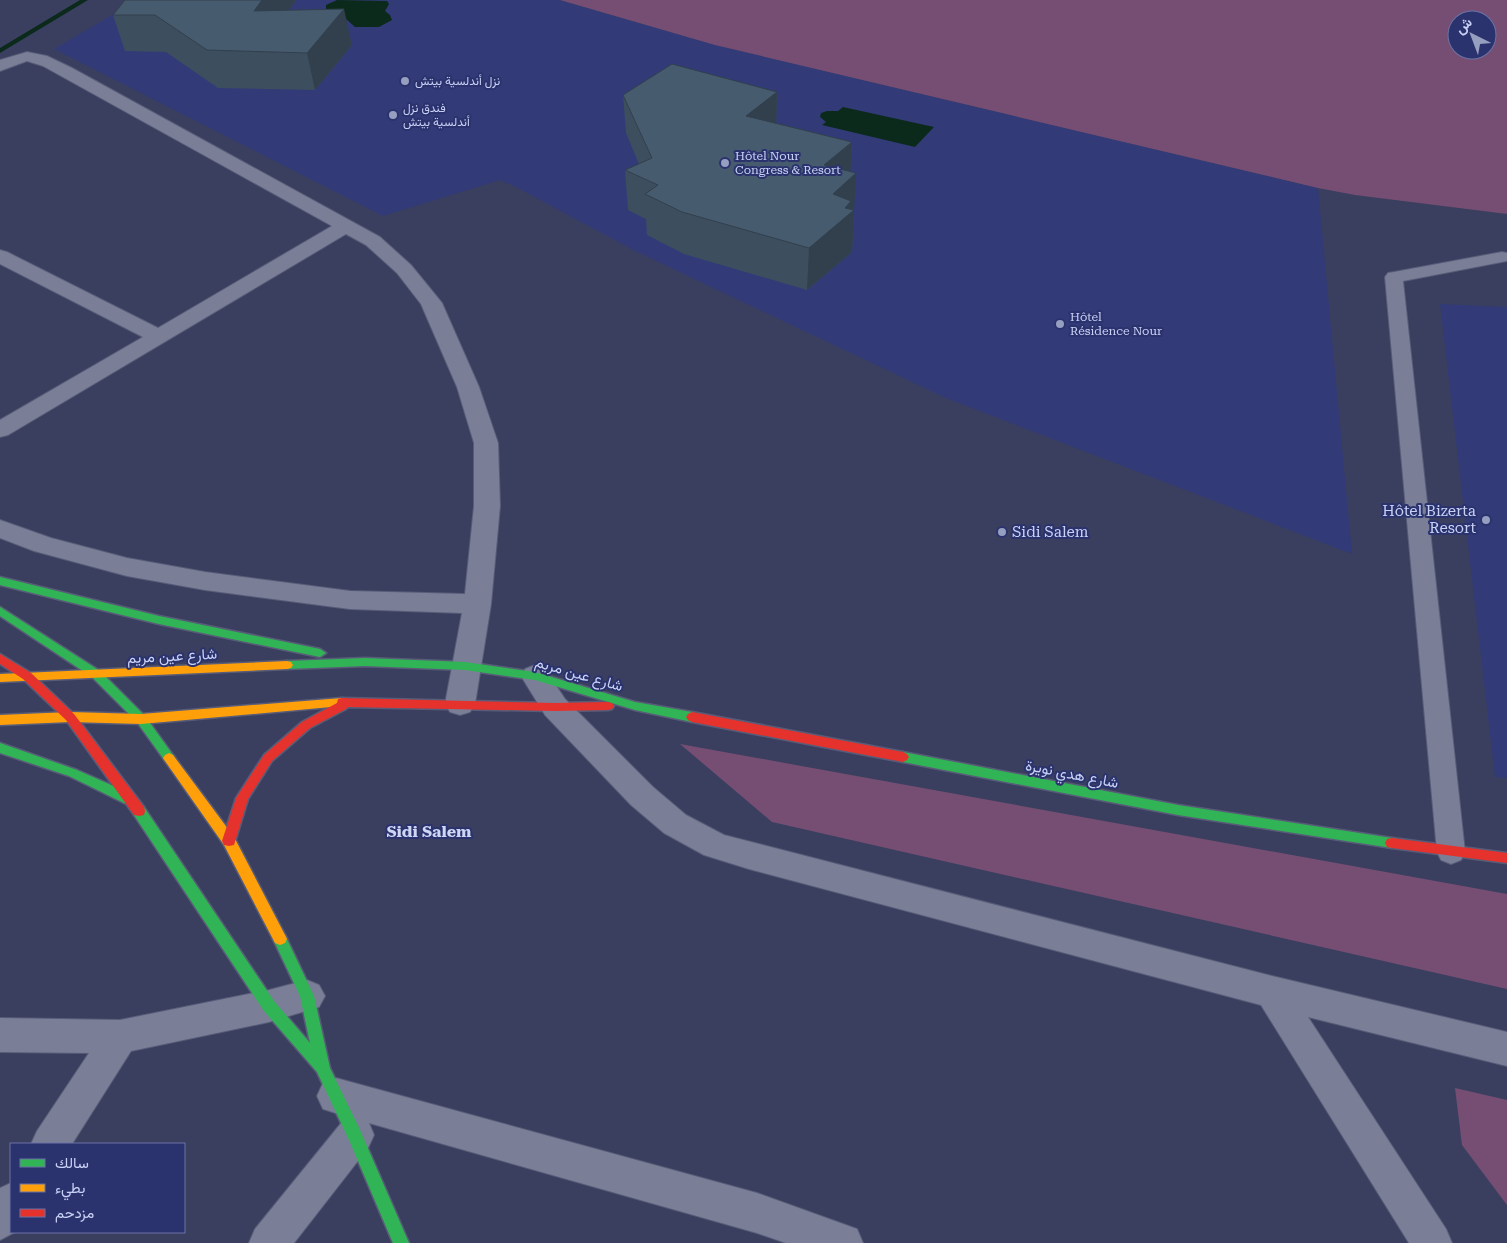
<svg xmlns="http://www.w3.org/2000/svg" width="1507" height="1243" font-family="'Roboto Serif',Vazirmatn,serif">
  <rect width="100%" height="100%" fill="#3a3f5f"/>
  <g fill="#323b78">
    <path d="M138,0H560L715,45L1318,188L1352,554L946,398L633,250L516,187L500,180L383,216L54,49Z"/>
    <path d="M1440,304L1507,307V778L1495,777Z"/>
  </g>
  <g fill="#764e73" fill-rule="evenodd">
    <path d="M560,0H1507V214L1355,195L1318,188L715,45ZM1457,20H1487V50H1457Z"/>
    <path d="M680,744L1507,894V989L772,822Z"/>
    <path d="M1455,1088L1507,1100V1205L1462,1145Z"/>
  </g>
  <g fill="#0b2a1b">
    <path d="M337,0L387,1L389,4L385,11L390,15L392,20L379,27H355L346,19L326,9V5Z"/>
    <path d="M843,107L934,127L915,147L822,125L826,122L820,117L821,113L827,111H838Z"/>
  </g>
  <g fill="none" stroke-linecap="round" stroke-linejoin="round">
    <path fill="#0b2a1b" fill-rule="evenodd" d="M80,0H88L0,53V48Z"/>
    <g stroke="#585c78" stroke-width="2">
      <path id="lane" d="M1502,252L1507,253V261L1403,281L1465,852L1461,860L1451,864L1441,860L1437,852L1385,277L1388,273L1394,272Z"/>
    </g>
    <g stroke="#585c78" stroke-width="2">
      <g id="street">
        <path d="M27,52L47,56L72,68L380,237L411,265L442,303L479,387L498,443L500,506L491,604L475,704L470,712L460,715L450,712L445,704L462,613L350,609L205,590L127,576L34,551L0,538V520L51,538L127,558L205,572L350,591L465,594L474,506V443L457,387L421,304L397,273L366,245L346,234L8,435L0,437V420L143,337L0,264V250L7,252L158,328L332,226L43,66L27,61L0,71V60Z"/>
        <path d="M535,665L545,669L565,699L653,787L686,815L724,835L1272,976L1507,1032V1066L1308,1017L1446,1229L1452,1243H1409L1261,1005L749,869L704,855L664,833L631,805L545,715L521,676L525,669Z"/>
        <path d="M307,980L319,985L325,996L319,1007L269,1022L131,1051L72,1144H31L37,1131L89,1053L0,1052V1018L120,1020L269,990Z"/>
        <path d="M336,1078L757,1193L857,1229L863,1243H786L757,1233L369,1123L374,1135L368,1148L294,1243H249L255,1229L342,1122L351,1118L323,1109L317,1096L323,1083Z"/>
        <path d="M11,1183V1232H15L0,1240V1188Z"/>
      </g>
    </g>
    <g stroke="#585c78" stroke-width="3">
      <g id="fast">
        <path d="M0,577L159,616L320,649L326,653L320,657L159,624L0,585Z"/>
        <path d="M0,607L100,671L145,716L173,755L175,758L173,761L169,763L165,761L137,722L92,677L0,616Z"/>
        <path d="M365,658L465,662L535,672L635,702L692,712L696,714L698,717L696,720L692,722L635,710L535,680L465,670L365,666L287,669L283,668L281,665L283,662L287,661Z"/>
        <path d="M0,743L77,770L134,795L135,799L134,803L129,804L124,803L69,776L0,753Z"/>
        <path d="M903,752L1178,805L1392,838L1397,839L1399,843L1397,847L1392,848L1178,815L903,762L899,760L897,757L899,754Z"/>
        <path d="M139,806L144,807L274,1001L310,1043L300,996L273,939L275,935L280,933L285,935L314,996L330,1068L360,1130L409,1243H393L349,1140L317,1072L264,1011L134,815L133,811L134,807Z"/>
      </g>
    </g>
    <g stroke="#585c78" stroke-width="3">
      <g id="slow">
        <path d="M287,661L291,662L293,665L291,668L287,669L0,682V674Z"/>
        <path d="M342,698L346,699L348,702L346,705L342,706L141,724L70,722L0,725V715L70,712L141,714Z"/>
        <path d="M169,753L173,755L234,837L285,935L287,939L285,943L280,945L275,943L224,845L165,761L163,758L165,755Z"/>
      </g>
    </g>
    <g stroke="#585c78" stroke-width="3">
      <g id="jam">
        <path d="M0,654L31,673L74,714L144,807L145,811L144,815L139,816L134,815L66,720L23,679L0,664Z"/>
        <path d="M342,698L555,703L608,702L612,703L614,706L612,709L608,710L555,711L348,707L346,709L310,728L272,761L248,799L234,845L229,846L224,845L222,841L236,798L264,755L302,722L337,703L338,699Z"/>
        <path d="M692,712L903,752L907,754L909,757L907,760L903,762L692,722L688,720L686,717L688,714Z"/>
        <path d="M1392,838L1507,853V863L1392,848L1387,847L1385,843L1387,839Z"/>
      </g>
    </g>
    <use href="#lane" fill="#7a7f97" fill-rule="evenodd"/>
    <use href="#street" fill="#7a7f97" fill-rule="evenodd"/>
    <use href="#fast" fill="#30b455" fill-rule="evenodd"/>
    <use href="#slow" fill="#ff9f0a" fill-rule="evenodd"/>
    <use href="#jam" fill="#e5322d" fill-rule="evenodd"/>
  </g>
  <g fill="#3d4e5f">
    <path d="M296,0L289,10L352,45L315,90L218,88L166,52L125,51L113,15Z"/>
    <path d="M777,92L776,123L852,142L850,172L854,210L852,252L807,290L684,254L647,235L646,219L628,210L625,170L639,164L626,133L623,95Z"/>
  </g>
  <g fill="#32404e">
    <path d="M262,0H296L263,47L254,11Z"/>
    <path d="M344,9L352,45L315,90L307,53Z"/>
    <path d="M777,92L776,130L746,116Z"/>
    <path d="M852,142L850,179L856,173L852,252L807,290L809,248L824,165Z"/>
  </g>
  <g fill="#475b6f" stroke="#32404e">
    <path d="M125,0H262L254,11L344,9L307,53L207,50L155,15H113Z"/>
    <path d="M672,64L777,92L746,116L852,142L824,165L856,173L833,194L851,201L845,208L854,210L809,248L682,212L645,194L658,185L625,170L652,158L623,95Z"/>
  </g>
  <g fill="#979fc0" stroke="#2b336e" stroke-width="2">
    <circle cx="405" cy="81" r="5"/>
    <circle cx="393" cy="115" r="5"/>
    <circle cx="725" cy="163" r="5"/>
    <circle cx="1060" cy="324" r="5"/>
    <circle cx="1486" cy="520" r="5"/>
    <circle cx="1002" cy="532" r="5"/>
  </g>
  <g text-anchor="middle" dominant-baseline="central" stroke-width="4" stroke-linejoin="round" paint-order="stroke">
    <g font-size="12" fill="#c9d2f5" stroke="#2b336e" text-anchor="start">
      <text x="415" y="81">نزل أندلسية بيتش</text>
      <text x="403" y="108">فندق نزل<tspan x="403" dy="14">أندلسية بيتش</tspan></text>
      <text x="735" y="156">Hôtel Nour<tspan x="735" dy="14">Congress &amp; Resort</tspan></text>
      <text x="1070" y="317">Hôtel<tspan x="1070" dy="14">Résidence Nour</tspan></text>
    </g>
    <g font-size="15" fill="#c9d2f5" stroke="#2b336e" text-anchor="end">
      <text x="1476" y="511">Hôtel Bizerta<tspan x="1476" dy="17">Resort</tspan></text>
      <text x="1012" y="532" text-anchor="start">Sidi Salem</text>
    </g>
    <g font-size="15" fill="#c9d2f5" stroke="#2b336e">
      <text transform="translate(172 656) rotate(-3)">شارع عين مريم</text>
      <text transform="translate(579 674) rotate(16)">شارع عين مريم</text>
      <text transform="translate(1072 774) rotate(11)">شارع هدي نويرة</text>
    </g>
    <g font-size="16" font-weight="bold" fill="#d0d7f4" stroke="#2b336e">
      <text x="429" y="831">Sidi Salem</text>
    </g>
  </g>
  <rect x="10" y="1143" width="175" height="90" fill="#2b336e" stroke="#6a73a4"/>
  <rect x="20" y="1159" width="25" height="8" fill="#30b455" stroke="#6a73a4"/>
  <text x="55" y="1168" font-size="15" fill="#c9d2f5">سالك</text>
  <rect x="20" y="1184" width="25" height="8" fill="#ff9f0a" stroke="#6a73a4"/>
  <text x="55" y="1193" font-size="15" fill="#c9d2f5">بطيء</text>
  <rect x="20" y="1209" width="25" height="8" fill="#e5322d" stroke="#6a73a4"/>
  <text x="55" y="1218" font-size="15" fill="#c9d2f5">مزدحم</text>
  <g transform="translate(1472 35) rotate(318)"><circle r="24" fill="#2b336e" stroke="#6a73a4"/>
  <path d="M0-4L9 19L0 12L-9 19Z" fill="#979fc0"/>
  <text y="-8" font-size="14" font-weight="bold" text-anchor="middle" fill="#c9d2f5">ش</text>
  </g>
</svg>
